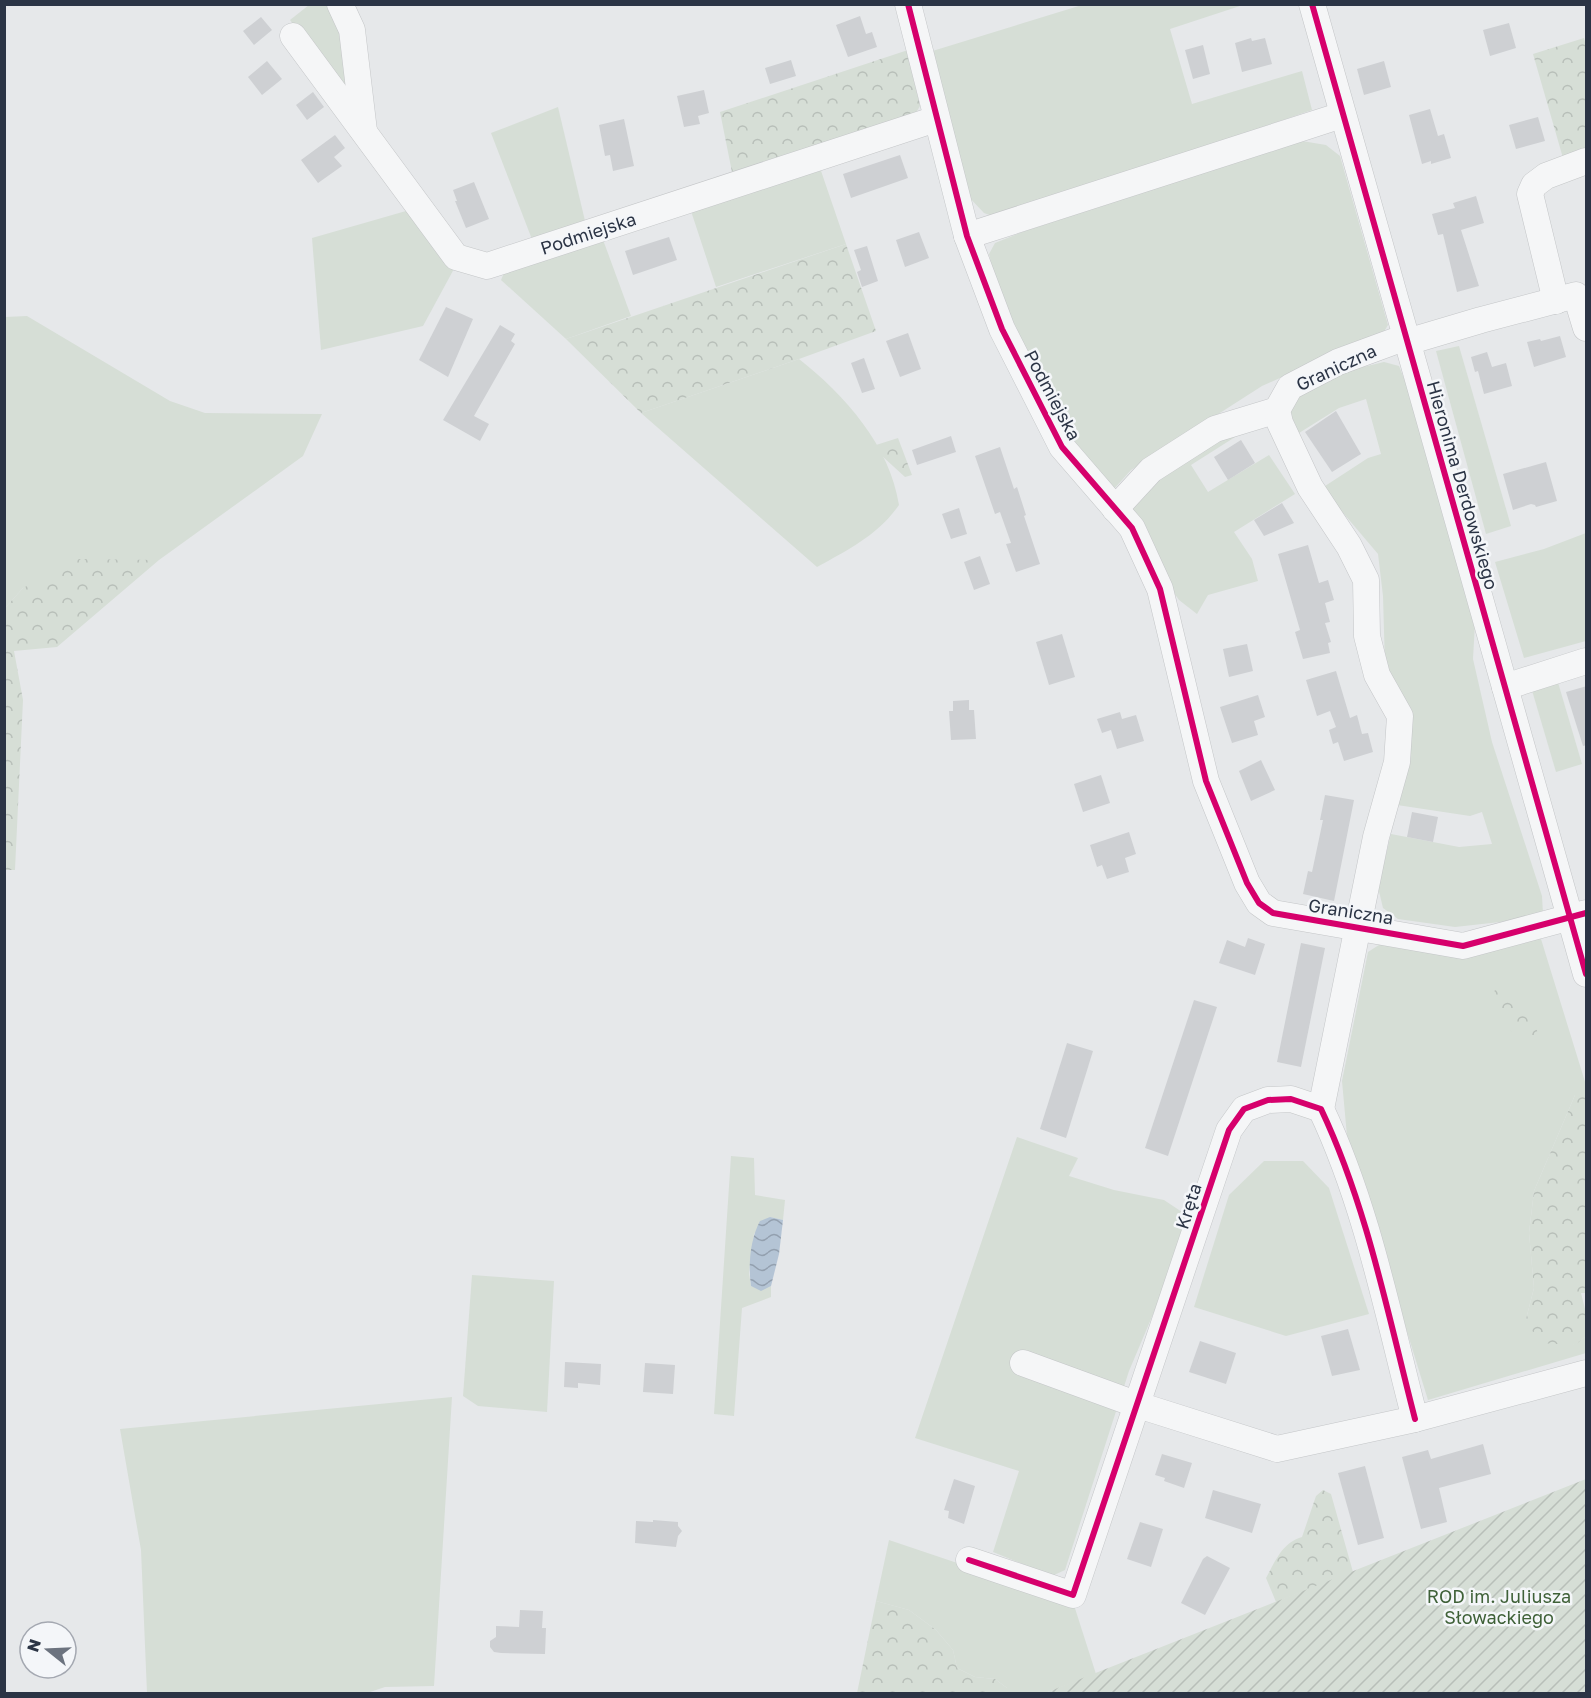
<svg xmlns="http://www.w3.org/2000/svg" width="1591" height="1698" font-family="'Golos Text',sans-serif">
  <defs>
    <pattern id="forest-crowns" width="20" height="18" patternUnits="userSpaceOnUse" patternTransform="scale(1.5)"><rect width="20" height="18" fill="#d6ded6"/><path d="M2 6a3 3 0 1 1 6 0M12 15a3 3 0 1 1 6 0" fill="none" stroke="#b8bfb9"/></pattern>
    <pattern id="garden-furrows" width="10" height="10" patternUnits="userSpaceOnUse" patternTransform="scale(1.5)"><rect width="10" height="10" fill="#d6ded6"/><path d="M-1 1l2-2M0 10L10 0M9 11l2-2" fill="none" stroke="#b8bfb9"/></pattern>
    <pattern id="water-waves" width="16" height="10" patternUnits="userSpaceOnUse" patternTransform="scale(1.5)"><rect width="16" height="10" fill="#b4c4d5"/><path d="M0 5q4-4 8 0t8 0" fill="none" stroke="#93a0af"/></pattern>
  </defs>
  <rect width="100%" height="100%" fill="#e6e8ea"/>
  <g fill="#d6ded6">
    <path d="M309,5H331L347,38L353,104L290,20Z"/>
    <path d="M1082,5H1243L1170,29L1192,104L1302,71L1312,110L998,218L984,213L966,194L926,53Z"/>
    <path d="M558,107L586,225L533,242L491,133Z"/>
    <path d="M1302,141L1326,145L1340,156L1388,325L1382,335L1357,343L1262,386L1131,470L1113,490L1065,438L998,293L989,254L995,243L1022,232Z"/>
    <path d="M819,165L846,244L716,287L690,208Z"/>
    <path d="M413,209L455,267L423,326L321,350L312,238Z"/>
    <path d="M602,237L631,316L566,339L501,280L506,268Z"/>
    <path d="M27,316L170,401L205,413L322,414L303,456L159,560L141,561L23,588L5,608V317Z"/>
    <path d="M1459,346L1511,526L1486,534L1436,351Z"/>
    <path d="M799,359C845,395 890,446 899,505C878,535 848,550 817,567L641,413Z"/>
    <path d="M1384,362L1399,366L1409,391L1475,623L1473,659L1492,742L1542,896L1543,914L1500,922L1455,927L1398,919L1383,908L1378,887L1391,834L1459,847L1492,844L1482,812L1470,816L1397,805L1385,666L1383,596L1378,554L1322,488L1368,458L1381,454L1366,399L1339,408L1291,438L1289,397L1346,371Z"/>
    <path d="M1243,432L1191,465L1208,492L1269,455L1295,494L1234,532L1252,559L1258,581L1208,595L1197,614L1179,600L1160,573L1127,502L1200,445Z"/>
    <path d="M1586,533V641L1524,658L1495,562L1544,549Z"/>
    <path d="M1557,679L1582,764L1556,772L1531,687Z"/>
    <path d="M1541,939L1586,1085V1095H1575L1534,1191L1529,1233L1534,1288L1526,1319L1574,1345L1586,1336V1353L1428,1400L1347,1136L1342,1081L1368,952L1382,943L1462,953Z"/>
    <path d="M1017,1137L1078,1158L1069,1176L1114,1190L1164,1200L1188,1216L1173,1267L1129,1371L1065,1570L1052,1576L993,1552L1019,1471L915,1438Z"/>
    <path d="M731,1156L754,1158L755,1195L785,1200L783,1220L770,1217L754,1234L749,1273L751,1286L761,1290L771,1286V1297L742,1308L734,1416L714,1414Z"/>
    <path d="M1264,1161H1303L1329,1188L1369,1314L1286,1336L1194,1307L1229,1195Z"/>
    <path d="M472,1275L554,1281L547,1412L478,1406L463,1396Z"/>
    <path d="M452,1397L434,1686L385,1687L364,1694L147,1693L141,1550L120,1429Z"/>
    <path d="M889,1540L1073,1602L1096,1674L1045,1693H1007V1688L995,1679L975,1677L957,1668L953,1650L936,1630L909,1610L876,1601Z"/>
  </g>
  <g fill="url(#forest-crowns)">
    <path d="M1584,38L1586,46V151L1563,158L1533,54Z"/>
    <path d="M908,50L920,106L913,118L733,177L720,112Z"/>
    <path d="M846,244L876,331L799,359L641,413L566,339Z"/>
    <path d="M898,438L912,475L905,477L882,456L876,445Z"/>
    <path d="M79,559L159,560L57,647L14,651L23,700L15,870H5V608L23,588Z"/>
    <path d="M1501,985C1522,1001 1531,1009 1538,1034L1530,1043C1506,1029 1496,1021 1492,993Z"/>
    <path d="M1575,1095H1586V1293H1581L1586,1313V1336L1575,1345L1539,1343L1526,1319L1534,1288L1529,1233L1534,1191Z"/>
    <path d="M1323,1490L1331,1494L1353,1572L1276,1602L1266,1578C1276,1560 1282,1543 1302,1537L1316,1496Z"/>
    <path d="M876,1601L909,1610L936,1630L953,1650L957,1668L975,1677L995,1679L1007,1688V1693H857Z"/>
  </g>
  <path fill="url(#garden-furrows)" d="M1586,1479V1693H1045Z"/>
  <path fill="url(#water-waves)" d="M770,1217L783,1220L779,1254L771,1286L761,1291L751,1286C748,1265 750,1240 760,1221Z"/>
  <g fill="#ced0d3">
    <path d="M860,16L866,34L872,32L877,47L848,57L836,25Z"/>
    <path d="M261,17L272,30L254,45L243,31Z"/>
    <path d="M1509,23L1516,48L1490,56L1483,30Z"/>
    <path d="M1251,38L1252,41L1265,38L1272,64L1242,72L1235,43Z"/>
    <path d="M1203,45L1210,74L1193,79L1185,50Z"/>
    <path d="M791,60L796,76L770,84L765,68Z"/>
    <path d="M267,61L282,79L262,95L248,77Z"/>
    <path d="M1384,61L1391,87L1364,95L1357,69Z"/>
    <path d="M704,90L709,113L698,116L700,124L684,127L677,96Z"/>
    <path d="M313,92L324,107L307,120L296,105Z"/>
    <path d="M1430,109L1438,136L1444,134L1451,158L1431,164V161L1422,164L1409,115Z"/>
    <path d="M1538,117L1545,141L1516,149L1509,125Z"/>
    <path d="M624,119L634,166L613,171L610,155L605,156L599,125Z"/>
    <path d="M335,135L345,148L334,157L342,166L318,183L301,160Z"/>
    <path d="M900,155L908,178L851,198L843,174Z"/>
    <path d="M474,182L489,219L466,228L455,201H457L453,190Z"/>
    <path d="M1476,196L1484,223L1461,230L1479,286L1457,292L1443,234L1438,235L1432,214L1455,208L1453,203Z"/>
    <path d="M919,232L929,258L905,267L896,240Z"/>
    <path d="M669,237L677,260L633,275L625,251Z"/>
    <path d="M867,246L878,281L862,287L857,272L861,270L854,250Z"/>
    <path d="M446,307L473,319L448,377L419,360Z"/>
    <path d="M500,325L515,334L511,341L515,344L474,416L489,424L480,441L443,420Z"/>
    <path d="M908,333L921,369L900,377L886,341Z"/>
    <path d="M1560,336L1566,357L1534,367L1527,342L1540,339L1541,341Z"/>
    <path d="M1487,352L1492,367L1506,363L1512,386L1484,394L1478,371L1475,372L1471,357Z"/>
    <path d="M864,358L875,389L862,393L851,363Z"/>
    <path d="M1336,411L1361,454L1332,472L1305,432Z"/>
    <path d="M951,436L956,452L917,465L912,450Z"/>
    <path d="M1241,440L1255,463L1228,480L1214,457Z"/>
    <path d="M1000,447L1014,489L1017,487L1026,515L1024,516L1040,564L1016,572L1006,544L1011,543L1000,512L995,514L975,456Z"/>
    <path d="M1546,462L1557,501L1536,507L1535,505L1531,504L1513,510L1503,474Z"/>
    <path d="M1282,503L1294,523L1264,536L1254,520Z"/>
    <path d="M959,508L967,534L951,539L942,514Z"/>
    <path d="M1308,545L1319,583L1328,580L1334,600L1325,603L1330,622L1325,623L1331,642L1328,643L1330,653L1303,659L1295,632L1300,630L1278,554Z"/>
    <path d="M980,556L990,584L974,590L964,562Z"/>
    <path d="M1062,634L1075,677L1049,685L1036,642Z"/>
    <path d="M1247,644L1253,671L1229,677L1223,649Z"/>
    <path d="M1336,671L1350,718L1357,715L1362,734L1368,733L1373,752L1344,761L1338,742L1333,744L1329,730L1336,727L1330,711L1317,716L1306,680Z"/>
    <path d="M1587,686V745L1583,746L1566,692Z"/>
    <path d="M1258,695L1265,717L1254,721L1258,735L1232,743L1220,707Z"/>
    <path d="M969,700V710H974L976,739L951,740L949,711H953V701Z"/>
    <path d="M1120,712L1122,719L1136,715L1144,741L1117,749L1111,730L1102,733L1097,719Z"/>
    <path d="M1261,760L1275,790L1251,801L1239,771Z"/>
    <path d="M1101,775L1110,803L1083,812L1074,784Z"/>
    <path d="M1325,795L1354,800L1334,901L1303,894L1308,871L1312,872L1323,820H1320Z"/>
    <path d="M1412,812L1438,817L1433,842L1407,837Z"/>
    <path d="M1129,832L1136,854L1125,858L1129,872L1107,879L1102,865L1097,867L1090,845Z"/>
    <path d="M1248,938L1265,944L1255,975L1219,963L1227,940L1245,947Z"/>
    <path d="M1301,943L1325,948L1301,1067L1277,1062Z"/>
    <path d="M1194,1000L1217,1007L1168,1156L1145,1148Z"/>
    <path d="M1067,1043L1093,1051L1066,1138L1040,1129Z"/>
    <path d="M1348,1329L1360,1370L1332,1376L1321,1336Z"/>
    <path d="M1200,1341L1236,1353L1226,1384L1189,1372Z"/>
    <path d="M565,1362L601,1364L600,1385L578,1383V1388L564,1387Z"/>
    <path d="M645,1363L675,1365L673,1394L643,1392Z"/>
    <path d="M1483,1444L1491,1474L1439,1488L1447,1522L1421,1529L1402,1457L1428,1450L1431,1459Z"/>
    <path d="M1162,1454L1192,1463L1184,1488L1164,1481L1165,1478L1155,1475Z"/>
    <path d="M1365,1466L1384,1538L1358,1545L1338,1473Z"/>
    <path d="M954,1479L975,1486L964,1524L948,1518L949,1511L944,1510Z"/>
    <path d="M1213,1490L1261,1504L1252,1533L1205,1518Z"/>
    <path d="M653,1520L678,1522V1526L682,1531L678,1536L676,1547L635,1543L636,1521L653,1522Z"/>
    <path d="M1140,1522L1163,1529L1151,1567L1127,1559Z"/>
    <path d="M1207,1556L1230,1568L1205,1615L1181,1603L1203,1559Z"/>
    <path d="M520,1610L543,1611L542,1628H546L545,1654L501,1653L494,1652L490,1647V1641L496,1637V1626L519,1627Z"/>
  </g>
  <g fill="none" stroke-linecap="round" stroke-linejoin="round">
    <g stroke="#c4c6c8" stroke-width="27">
      <g id="minor">
        <path d="M340,4L352,30L364,131"/>
        <path d="M908,4L967,236L1002,329L1062,447L1132,528L1160,589L1206,781L1247,883L1259,903L1273,913L1463,946L1586,913"/>
        <path d="M1312,4L1586,974"/>
        <path d="M293,36L456,257L487,266L936,119"/>
        <path d="M967,236L1342,115"/>
        <path d="M1556,301L1530,194L1534,185L1546,176L1586,161"/>
        <path d="M1407,342L1481,320L1576,295L1586,328"/>
        <path d="M1115,509L1151,470L1215,429L1277,410"/>
        <path d="M1505,687L1586,661"/>
        <path d="M1321,1109L1376,837L1397,762L1400,716L1377,675L1367,636L1366,580L1349,546L1310,487L1280,423L1277,410L1290,387L1338,362L1406,337"/>
        <path d="M1023,1363L1138,1405L1277,1449L1415,1419L1586,1373"/>
        <path d="M969,1560L1073,1595L1229,1130L1244,1109L1268,1100L1291,1099L1321,1109C1367,1206 1388,1315 1415,1419"/>
      </g>
    </g>
    <use href="#minor" stroke="#f5f6f7" stroke-width="26"/>
    <g stroke="#f4f6f9" stroke-width="10">
      <g id="cycleway">
        <path d="M908,4L967,236L1002,329L1062,447L1132,528L1160,589L1206,781L1247,883L1259,903L1273,913L1463,946L1586,913"/>
        <path d="M1312,4L1586,974"/>
        <path d="M969,1560L1073,1595L1229,1130L1244,1109L1268,1100L1291,1099L1321,1109C1367,1206 1388,1315 1415,1419"/>
      </g>
    </g>
    <use href="#cycleway" stroke="#d6006c" stroke-width="6"/>
  </g>
  <g text-anchor="middle" dominant-baseline="central" stroke-width="5" stroke-linejoin="round" paint-order="stroke">
    <g font-size="18" fill="#2b3445" stroke="#f4f6f9">
      <text transform="translate(588 233) rotate(-18)">Podmiejska</text>
      <text transform="translate(1336 367) rotate(-25)">Graniczna</text>
      <text transform="translate(1053 395) rotate(62)">Podmiejska</text>
      <text transform="translate(1463 485) rotate(74)">Hieronima Derdowskiego</text>
      <text transform="translate(1351 911) rotate(9)">Graniczna</text>
      <text transform="translate(1188 1206) rotate(-72)">Kręta</text>
    </g>
    <g font-size="18" fill="#3f6138" stroke="#f4f6f9">
      <text x="1499" y="1596">ROD im. Juliusza<tspan x="1499" dy="21">Słowackiego</tspan></text>
    </g>
  </g>
  <rect width="1591" height="1698" fill="none" stroke="#2b3445" stroke-width="12"/>
  <g transform="translate(48 1650) rotate(288)"><circle r="28" fill="#f4f6f9" stroke="#a4a8b1" stroke-width="1.5"/>
  <path d="M0-4.5L10 22L0 15L-10 22Z" fill="#6c737f"/>
  <text y="-9" font-size="16" font-weight="bold" text-anchor="middle" fill="#2b3445">N</text>
  </g>
</svg>
